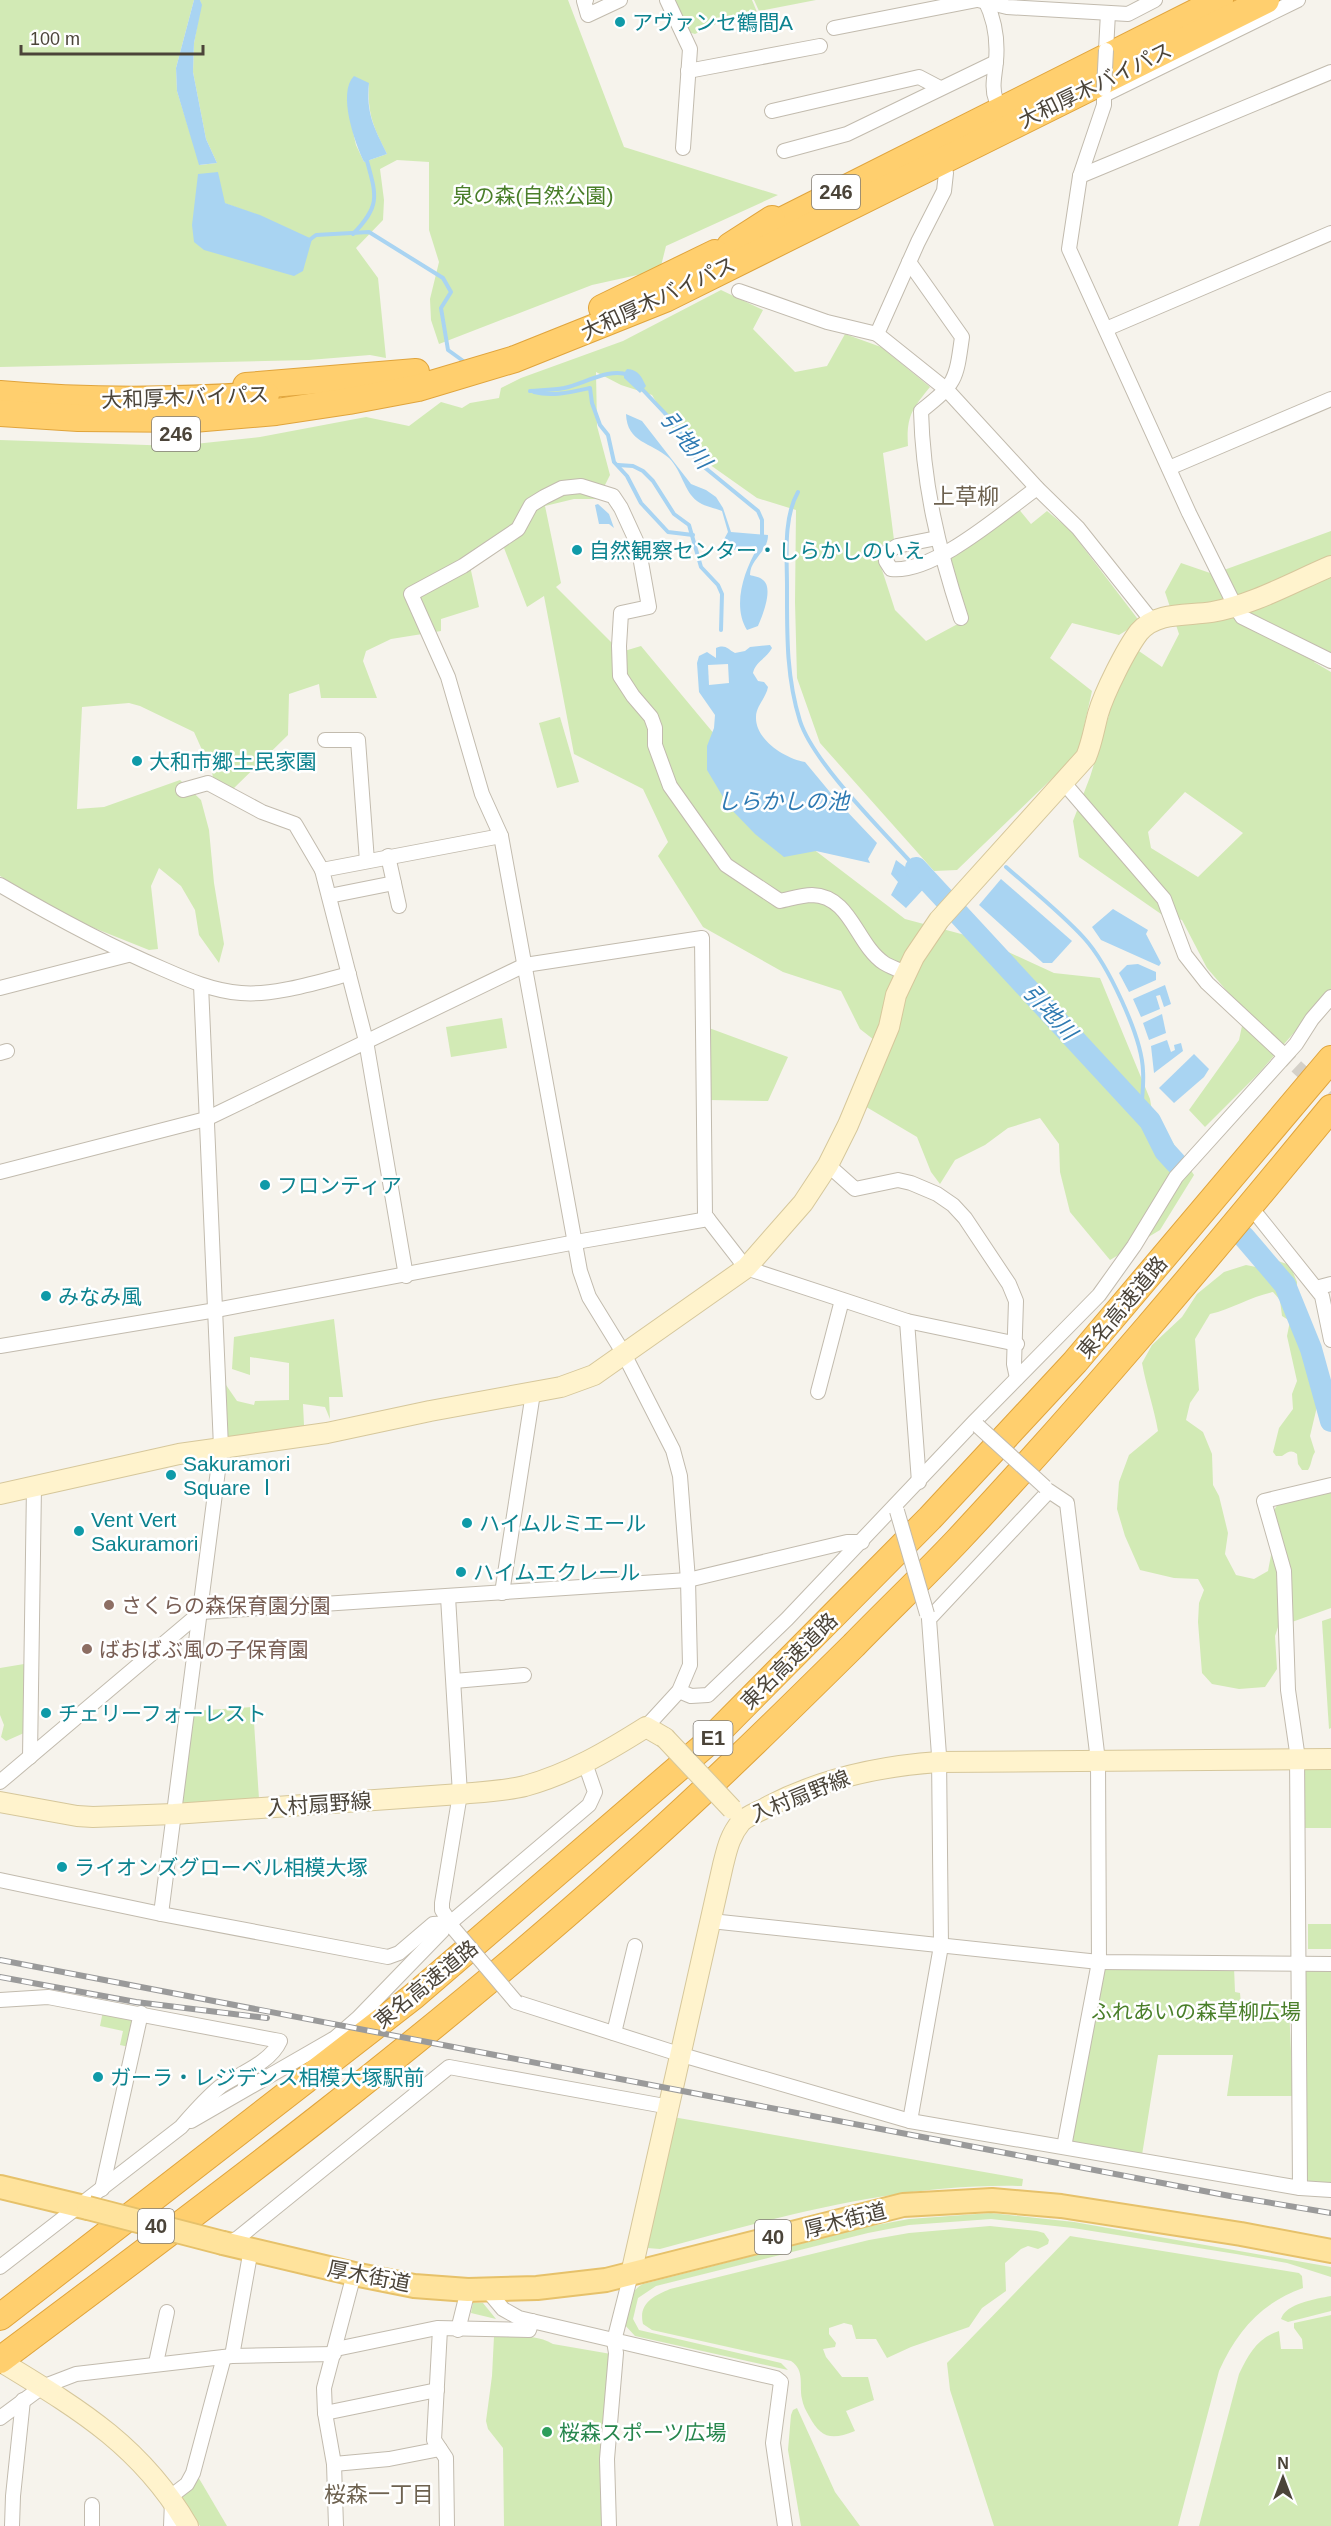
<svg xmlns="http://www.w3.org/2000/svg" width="1331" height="2526" font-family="Arial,'Noto Sans JP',sans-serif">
  <rect width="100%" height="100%" fill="#f6f3ec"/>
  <g fill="#d2eab5" fill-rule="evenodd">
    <path d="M0,0H194L176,68L177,91L200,165L217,163L206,139L193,72L194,43L201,5L200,0H568L624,147L778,195L666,246L660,270L592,285L439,344L431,320L430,299L439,262L429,230V162L397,160L380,169L384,200L383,220L356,248L378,278L386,358L370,355L309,360L0,367ZM369,83C367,113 373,127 387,154L364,162L356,145L348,109ZM224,203L260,216L192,225Z"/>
    <path d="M672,0H752L757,12L726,19L695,34L688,32Z"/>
    <path d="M754,0H816L759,11Z"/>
    <path d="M721,290L763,310L753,329L795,372L827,366L845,334L881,347L930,387C912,409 906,417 908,446L883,453L894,540L875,548L895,610L926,641L967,619L945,562L1017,507L1031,524L1047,511L1070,530L1140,622L1119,635L1072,623L1050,658L1092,691L1079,749L1065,766L957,870L934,871L820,743L797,678L795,602L796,510L757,498L682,445L652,395L621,385L596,372L597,426L610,475L598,499H574L545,506L561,583L556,587L621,652L641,646L804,842L905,919L980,939L1054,973L1100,978L1150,1099L1152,1111L1194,1175L1160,1230L1110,1260L1070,1212L1060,1172L1059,1144L1040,1118L1008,1128L985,1145L955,1160L940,1184L931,1172L917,1137L863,1105L887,1050L860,1029L841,991L783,972L703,927L658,856L668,842L643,789L574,754L544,596L527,607L504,548L470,566L479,607L441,619V631L391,639L366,651L363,661L377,698H321L319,684L289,694L288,735L233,789L216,794L212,772L194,732L140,706L129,703L82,707L77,809L104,807L180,780L201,800L209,830L214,883L224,944L219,963L199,935L195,910L181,886L159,868L151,886L158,949L149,950L69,918L0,876V440L176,446L260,437L366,417L409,426L441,402L462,408L470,403L499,398L501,388L521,378L623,341Z"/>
    <path d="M1331,531V653L1314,662L1331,672V990L1259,1073L1205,1127L1189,1110L1239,1040L1245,1012L1207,968L1182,920L1161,914L1079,857L1073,821L1090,777L1109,715L1108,704L1136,649L1162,667L1179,634L1165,592L1181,563L1213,574ZM1185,792L1243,833L1198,877L1151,848L1148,832Z"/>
    <path d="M560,717L579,782L557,788L539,723Z"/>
    <path d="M502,1018L507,1048L451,1057L446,1027Z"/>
    <path d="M709,1028L788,1057L768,1101L709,1100Z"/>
    <path d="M1275,1260L1290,1265L1297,1282L1296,1317L1308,1351V1367L1320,1394L1310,1436L1315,1452C1311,1458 1312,1464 1308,1470H1302L1298,1464L1297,1454C1291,1449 1288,1452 1282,1456H1276L1273,1452L1279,1428L1293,1409L1292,1394L1297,1381L1287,1336L1290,1321L1282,1316L1280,1300L1273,1292C1250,1297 1232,1309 1210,1314L1195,1339L1199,1390L1190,1403L1186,1420L1203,1432L1212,1454L1213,1485L1219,1496L1228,1533L1225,1554L1236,1575L1254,1579L1268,1571L1276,1529L1273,1512L1279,1502L1331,1490V1608L1278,1627L1275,1636L1277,1669L1265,1687L1239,1689L1212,1684L1202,1673L1198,1622L1199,1603L1204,1590L1198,1579L1174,1578L1140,1570L1125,1536L1117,1509L1119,1482L1129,1455L1158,1431C1154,1408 1146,1386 1142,1363L1152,1345L1182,1317L1197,1294L1224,1272L1246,1265L1261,1268Z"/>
    <path d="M334,1319L343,1397H329L330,1419L325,1407L303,1404L304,1425L328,1424L349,1418L352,1424L228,1442L226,1385L237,1401L254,1405L255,1401L289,1400V1363L250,1357V1375L232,1369L234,1337Z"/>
    <path d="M1331,1618V1728L1329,1729L1322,1621Z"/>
    <path d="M24,1664L29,1671L24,1733L6,1741L1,1737L4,1725L0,1715V1668Z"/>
    <path d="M253,1707L259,1799L184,1804L181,1801L193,1711Z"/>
    <path d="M1302,1768H1331V1828H1303Z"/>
    <rect x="1308" y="1924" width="23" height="25"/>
    <path d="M1103,1967H1234L1235,1992L1240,1993L1241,2004L1289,2006L1293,2096H1227L1233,2055H1158L1142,2155L1071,2143Z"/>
    <path d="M1310,1968H1331V2185L1310,2182L1305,2178L1302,1975Z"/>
    <path d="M103,2011L135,2018L129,2047L120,2045L123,2031L100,2026Z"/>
    <path d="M673,2117L1023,2179L1022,2186C899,2183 778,2217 660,2249L647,2248L644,2245Z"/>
    <path d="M991,2213L1074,2222L1331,2267V2277L1287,2263L1236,2254L1073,2228L991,2219L909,2225L868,2233L656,2286L638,2298L633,2319L639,2330L781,2363L788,2370L635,2336L624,2324C628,2310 628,2291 643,2284L866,2227L909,2219Z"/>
    <path d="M990,2226L1037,2231L1044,2233L1049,2240L1048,2244L1038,2249L1028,2246L1021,2249L1005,2263L1006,2291L982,2308L969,2327L911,2347L887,2358L876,2339H856L852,2325L844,2323L829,2328V2334L836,2343L835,2347L823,2349L826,2357L842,2377H868L874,2400L846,2411L855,2431C832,2440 821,2439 809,2416C806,2411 803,2405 802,2399C799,2385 805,2370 791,2361L652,2330L643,2324C638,2303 654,2296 670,2289L869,2240L909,2233Z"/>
    <path d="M1070,2236L1299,2273L1302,2276L1303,2288C1261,2303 1237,2331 1219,2371L1178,2526H994L950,2390L947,2363Z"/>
    <path d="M1331,2296V2311L1288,2322L1281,2319C1286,2303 1316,2299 1331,2296Z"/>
    <path d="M473,2303H483L496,2319L471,2313Z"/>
    <path d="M1331,2315V2526H1199L1239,2374C1249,2354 1257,2338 1279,2331L1281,2349H1303L1302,2339L1294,2328V2323Z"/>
    <path d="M494,2336C514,2336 535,2334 553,2344L611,2354L606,2526H504L503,2448L488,2429L486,2421L492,2376Z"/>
    <path d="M797,2408L835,2492L860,2526H801L788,2450L791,2415L793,2410Z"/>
    <path d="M197,2475L227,2526H200L180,2496Z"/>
  </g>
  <g fill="#a9d4f2">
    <path d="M194,0H200L202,5L194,43L193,72L206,139L217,163L199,165L177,91L176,68Z"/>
    <path d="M354,76L369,83C366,114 374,127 387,154L364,162C355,143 337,93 354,76Z"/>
    <path d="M218,172L225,203L260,215L312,239L303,271L294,276L204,250L194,242L192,225L198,174Z"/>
    <path d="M627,369C639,370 641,376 646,386L640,393L624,378V373Z"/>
    <path d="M626,414L642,421L691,484L706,490L716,497L723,508L731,532L768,535C768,552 750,559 750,575C753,576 760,577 763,580C774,588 762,617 758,626L747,630C732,606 744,571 757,549L756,546L728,551L724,549L722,543L728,532L722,511C715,508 703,506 697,501C684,491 682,471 669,458C651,442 627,443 626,414Z"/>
    <path d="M598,504L609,514L614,528L609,524H599L595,505Z"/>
    <path d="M770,645L772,648C767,658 755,662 753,673L758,681L764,682L768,687C766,698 756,706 756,717C755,740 786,759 805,762L839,803L877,843L868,859L870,863L816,851L784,857L755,834L729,807L707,770V746L714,728L715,715L699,692L697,663L699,656L707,652L716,658V648C726,644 727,649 735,653L745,651L750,647Z"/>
    <path d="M896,860L928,884L906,908L891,895L898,882L891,874Z"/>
    <path d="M1001,879L1072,941L1052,963H1043L979,905Z"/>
    <path d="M1113,909L1148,930L1146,934L1161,963L1159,966L1101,940L1092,927Z"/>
    <path d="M1138,964L1156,972V980L1129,992L1119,973L1127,965Z"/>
    <path d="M1165,985L1171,1004L1164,1007L1160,995L1156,996L1160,1009L1141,1017L1133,999Z"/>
    <path d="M1162,1014L1166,1033L1149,1040L1143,1023Z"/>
    <path d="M1167,1040L1171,1052L1175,1050L1174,1045L1181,1043L1183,1051L1154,1073L1151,1046Z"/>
    <path d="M1194,1054L1209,1069L1204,1077L1174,1103L1159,1088Z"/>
  </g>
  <path fill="#f6f3ec" d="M728,664L729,683L709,685L708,665Z"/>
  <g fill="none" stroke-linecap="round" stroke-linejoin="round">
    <g stroke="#a9d4f2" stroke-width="4">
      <path d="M353,234C380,206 377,197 367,161"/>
      <path d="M308,241L316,235L369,232L443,278L451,292L441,308L448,350L466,363"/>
      <path d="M642,389L676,425L698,462L758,511L762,520V539"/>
      <path d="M530,391C542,390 553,390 564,388C583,384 611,367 628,375"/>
      <path d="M534,392C552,397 572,392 590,388L592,403L600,425L608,435L614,462L627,476L641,503L668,532L693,535"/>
      <path d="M618,465L633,466L643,471L653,481L674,514L689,525L701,567L718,585L722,594L721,630"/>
      <path d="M798,492C783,518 787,557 787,586C787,632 786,677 800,721C814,764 884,832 916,868L908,874"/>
      <path d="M1006,867C1032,890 1060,912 1084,938C1107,963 1142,1036 1143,1071C1144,1084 1142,1098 1141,1112"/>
    </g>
    <g stroke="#a9d4f2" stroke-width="22">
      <path d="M916,868L1150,1121L1165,1151L1176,1163"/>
      <path d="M1244,1237L1285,1285L1311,1349L1331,1421"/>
    </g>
    <path stroke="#d4d0c8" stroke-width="14" stroke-dasharray="14 7" stroke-linecap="butt" d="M1281,1052L1331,1099"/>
    <g stroke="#c2bbae" stroke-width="16">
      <g id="street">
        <path d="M586,0L584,1L588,15L620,0"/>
        <path d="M667,0L690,49L683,148"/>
        <path d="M978,0L1007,7L1128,14L1155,0"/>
        <path d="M985,0C995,20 998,39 996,61C995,75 991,87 996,100"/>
        <path d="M834,28L977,0"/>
        <path d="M1106,50L1108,13"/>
        <path d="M688,71L820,46"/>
        <path d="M1104,89V105L1080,176L1069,249L1189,513L1235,606L1242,617L1331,661"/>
        <path d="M1104,95L1298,0"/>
        <path d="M772,111L919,77L940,88"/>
        <path d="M784,151L847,134L996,62"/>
        <path d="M946,173L944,191L918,242L877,334L947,390L1037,488L1078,528L1152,621"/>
        <path d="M1080,176L1331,72"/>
        <path d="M909,262L962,337C956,381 956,383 921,411C923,484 938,548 961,618"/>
        <path d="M739,291L827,322L877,334"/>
        <path d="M1106,329L1331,233"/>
        <path d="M1169,468L1331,399"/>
        <path d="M937,538L897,546L887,552L886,561L891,569C934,574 1002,513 1037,488"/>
        <path d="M325,740H358L367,861"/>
        <path d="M1064,783L1164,899L1185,955L1207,983L1281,1052"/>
        <path d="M183,790L208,783L262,812L295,824L322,870"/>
        <path d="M388,856L399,906"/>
        <path d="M0,885C53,916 106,945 163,969C188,980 213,991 241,993C274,996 317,982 349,974"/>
        <path d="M329,896L394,883"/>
        <path d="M0,988L128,955"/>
        <path d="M0,1053L7,1051"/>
        <path d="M828,1165L855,1189L898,1180L911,1183L937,1194L953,1205L965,1218L1009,1284L1016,1301L1014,1364L1017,1378"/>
        <path d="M0,1172L206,1119L525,965L702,938L705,1215L708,1219"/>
        <path d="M1258,1216L1322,1296L1331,1340"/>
        <path d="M406,1276L366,1041L322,870L501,836"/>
        <path d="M1316,1288L1331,1284"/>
        <path d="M907,1321L919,1482"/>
        <path d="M0,1346L216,1310L576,1242L708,1219L746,1268L907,1321L1017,1344"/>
        <path d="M818,1392L842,1300"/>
        <path d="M502,1593L533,1393"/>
        <path d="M448,1597L460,1794L442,1903V1910L453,1927"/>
        <path d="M454,1681L524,1675"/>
        <path d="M679,1691L691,1696L708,1695L787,1619L974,1422L1099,1295L1134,1246L1176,1177L1296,1044L1312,1019L1331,997"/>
        <path d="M646,1727L679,1691L690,1665L688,1580L680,1476L673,1450L624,1354L589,1297L580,1271L501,836L482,794L448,677L411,594L463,566L518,529L531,505L544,497L562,488L581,486L613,496L621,508L638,545L649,607L621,613L619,646L620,676L633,696L651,717L655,728V745L670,786L726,865L780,901C790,899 802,895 812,895C851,896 856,944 884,963C890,967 898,969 905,973"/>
        <path d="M30,1757L34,1486"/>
        <path d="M0,1782L201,1612L688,1580L847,1542H862"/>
        <path d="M0,1880L161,1914L388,1957L399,1953L433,1924L450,1923"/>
        <path d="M161,1914L221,1447L201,985"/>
        <path d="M711,1921L1099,1962L1331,1964"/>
        <path d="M0,2000L48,1997L280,2041C270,2063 241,2073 221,2086C206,2098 194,2112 181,2127L0,2267"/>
        <path d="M516,2002L682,2055L910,2121L1300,2188L1297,1752L1288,1690L1284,1571L1264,1501L1331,1485"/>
        <path d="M614,2033L635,1946"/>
        <path d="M191,2121L335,2038L358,2018L450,1923L589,1805L595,1792L585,1763"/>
        <path d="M910,2121L941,1946L939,1755L929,1619L1049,1491L1067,1503L1098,1761L1099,1962L1064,2147"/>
        <path d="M1300,2188L1331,2190"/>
        <path d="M102,2189L141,2013"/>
        <path d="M227,2244L238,2238L449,2067L670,2107"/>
        <path d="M487,2290L503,2309L519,2318L776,2378L781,2382L773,2443L785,2526"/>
        <path d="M440,2329L434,2440L446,2458L447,2526"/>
        <path d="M458,2330L468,2290"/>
        <path d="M336,2349L437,2328L529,2330L532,2321"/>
        <path d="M232,2356L251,2249"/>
        <path d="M156,2363L167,2312"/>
        <path d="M325,2413L437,2390"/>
        <path d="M0,2418L42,2387L76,2374L232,2356L334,2354"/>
        <path d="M334,2464L389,2459L440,2449"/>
        <path d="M170,2497L187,2484L193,2473L224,2357"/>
        <path d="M12,2526L13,2496L23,2400"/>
        <path d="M92,2526V2505"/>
        <path d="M171,2526L172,2501"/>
        <path d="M336,2526L334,2464L325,2413L324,2388L354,2274"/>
        <path d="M609,2526L607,2459L616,2353L614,2341L631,2274"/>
      </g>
    </g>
    <g stroke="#d6c79b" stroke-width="22">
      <g id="secondary">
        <path d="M0,1494L179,1454L327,1433L430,1411L561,1387L594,1375L746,1268L803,1203L828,1165L848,1125L889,1027L896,995L914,957L939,920L1086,757C1092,743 1094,729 1098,714C1104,693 1126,649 1139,632C1157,611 1188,616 1212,612C1253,605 1293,582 1331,566"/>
        <path d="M0,1802L77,1816L93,1817L174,1814L460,1794C482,1792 504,1791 525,1786C569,1774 608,1751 646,1727L665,1738"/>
        <path d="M631,2274L723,1865C727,1849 730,1835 741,1822C748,1815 761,1811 769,1806C823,1778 879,1766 939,1762L1331,1759"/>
        <path d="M0,2361C77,2408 141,2445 188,2526"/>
      </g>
    </g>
    <g stroke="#e6c16a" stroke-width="26">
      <g id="primary">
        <path d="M0,2187L88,2208"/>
        <path d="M223,2243L354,2274L414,2286L468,2290L537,2288L606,2280L903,2205L992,2200L1061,2206L1241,2234L1331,2251"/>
      </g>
    </g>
    <g stroke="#e0a43c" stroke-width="28">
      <g id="highway">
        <path d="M761,231L1220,0"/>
        <path d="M730,246L772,219"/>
        <path d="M602,308L715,253"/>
        <path d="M246,386L416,372"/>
        <path d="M0,394C89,402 177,401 266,395"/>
        <path d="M0,413L78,418L193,419L276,412L349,401L418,388L515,359L665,299L1266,0"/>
        <path d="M0,2317L414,1996L704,1746L930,1518L1075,1362L1331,1059"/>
        <path d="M0,2360C214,2200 428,2040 627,1861C705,1792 780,1718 854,1645C888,1610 924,1576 958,1540C1088,1401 1210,1255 1331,1108"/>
      </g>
    </g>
    <use href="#street" stroke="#fff" stroke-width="14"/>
    <use href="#secondary" stroke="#fff3cd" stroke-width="20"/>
    <use href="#primary" stroke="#ffe39c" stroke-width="22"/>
    <use href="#highway" stroke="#ffcf6e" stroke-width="26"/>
    <g stroke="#9a9a9a" stroke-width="6">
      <g id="rail">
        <path d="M0,1960L1230,2196L1331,2213"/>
        <path d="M0,1977L136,2002L267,2018"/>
      </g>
    </g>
    <use href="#rail" stroke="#fff" stroke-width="4" stroke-dasharray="11" stroke-linecap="butt"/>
    <g stroke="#c2bbae" stroke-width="16" stroke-linecap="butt">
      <g id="street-bridge">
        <path d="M1104,89L1106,50"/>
        <path d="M978,1426L1045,1487"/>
        <path d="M897,1511L927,1614"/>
        <path d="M454,1929L516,2002"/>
      </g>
    </g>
    <g stroke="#d6c79b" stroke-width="22" stroke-linecap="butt">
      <path id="secondary-bridge" d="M665,1738L732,1809"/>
    </g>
    <g stroke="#e6c16a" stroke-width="26" stroke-linecap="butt">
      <path id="primary-bridge" d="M88,2208L223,2243"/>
    </g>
    <use href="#street-bridge" stroke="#fff" stroke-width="14"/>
    <use href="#secondary-bridge" stroke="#fff3cd" stroke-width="20"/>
    <use href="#primary-bridge" stroke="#ffe39c" stroke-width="22"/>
  </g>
  <g fill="#0f9aa8" stroke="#fff" stroke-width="2">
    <circle cx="620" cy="22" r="6"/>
    <circle cx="577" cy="550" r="6"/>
    <circle cx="137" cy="761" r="6"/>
    <circle cx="265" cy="1185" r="6"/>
    <circle cx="46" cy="1296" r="6"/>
    <circle cx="171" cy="1475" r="6"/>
    <circle cx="467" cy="1523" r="6"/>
    <circle cx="79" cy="1531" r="6"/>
    <circle cx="461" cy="1572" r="6"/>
    <circle cx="46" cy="1713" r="6"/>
    <circle cx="62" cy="1867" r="6"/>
    <circle cx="98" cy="2077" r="6"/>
  </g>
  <g fill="#8d6e63" stroke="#fff" stroke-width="2">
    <circle cx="109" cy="1605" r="6"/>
    <circle cx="87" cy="1649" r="6"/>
  </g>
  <circle fill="#2e9e5b" stroke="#fff" stroke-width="2" cx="547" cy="2432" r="6"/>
  <g text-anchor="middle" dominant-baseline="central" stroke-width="5" stroke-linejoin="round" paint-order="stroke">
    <g fill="#fff" stroke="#817c74" stroke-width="1.5">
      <rect x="812" y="175" width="48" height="34" rx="4.5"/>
      <rect x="152" y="417" width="48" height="34" rx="4.5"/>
      <rect x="693.5" y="1721" width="39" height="34" rx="4.5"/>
      <rect x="138" y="2209" width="36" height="34" rx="4.5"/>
      <rect x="755" y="2220" width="36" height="34" rx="4.5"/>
    </g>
    <g font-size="20" font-weight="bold" fill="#4b4439">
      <text x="836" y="192">246</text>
      <text x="176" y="434">246</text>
      <text x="713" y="1738">E1</text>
      <text x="156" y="2226">40</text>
      <text x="773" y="2237">40</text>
    </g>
    <g font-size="21" fill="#0d838f" stroke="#fff" text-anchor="start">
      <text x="632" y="22">アヴァンセ鶴間A</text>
      <text x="589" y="550">自然観察センター・しらかしのいえ</text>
      <text x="149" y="761">大和市郷土民家園</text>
      <text x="277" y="1185">フロンティア</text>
      <text x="58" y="1296">みなみ風</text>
      <text x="183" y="1463">Sakuramori<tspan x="183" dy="24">Square Ⅰ</tspan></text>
      <text x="91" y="1519">Vent Vert<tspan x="91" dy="24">Sakuramori</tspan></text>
      <text x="479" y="1523">ハイムルミエール</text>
      <text x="473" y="1572">ハイムエクレール</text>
      <text x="58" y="1713">チェリーフォーレスト</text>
      <text x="74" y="1867">ライオンズグローベル相模大塚</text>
      <text x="110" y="2077">ガーラ・レジデンス相模大塚駅前</text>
    </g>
    <g font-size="21" fill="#4b4439" stroke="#fff">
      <text transform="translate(1095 85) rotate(-26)">大和厚木バイパス</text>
      <text transform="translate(658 298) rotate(-25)">大和厚木バイパス</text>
      <text transform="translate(185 397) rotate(-2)">大和厚木バイパス</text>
      <text transform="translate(1122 1307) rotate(-50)">東名高速道路</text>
      <text transform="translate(789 1661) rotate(-45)">東名高速道路</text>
      <text transform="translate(800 1796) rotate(-22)">入村扇野線</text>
      <text transform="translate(319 1804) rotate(-4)">入村扇野線</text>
      <text transform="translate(426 1984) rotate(-39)">東名高速道路</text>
      <text transform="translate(845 2220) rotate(-14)">厚木街道</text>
      <text transform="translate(369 2276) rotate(11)">厚木街道</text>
    </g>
    <g font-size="21" fill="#4a7f2a" stroke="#fff">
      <text x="533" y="195">泉の森(自然公園)</text>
      <text x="1196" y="2011">ふれあいの森草柳広場</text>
    </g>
    <g font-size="21" fill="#785e54" stroke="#fff" text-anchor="start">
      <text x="121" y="1605">さくらの森保育園分園</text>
      <text x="99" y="1649">ばおばぶ風の子保育園</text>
    </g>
    <g font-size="21" fill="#27864d" stroke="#fff" text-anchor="start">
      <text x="559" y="2432">桜森スポーツ広場</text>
    </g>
    <g font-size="22" font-style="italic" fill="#2e7ab2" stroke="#fff">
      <text transform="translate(686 440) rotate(51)">引地川</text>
      <text x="783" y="801">しらかしの池</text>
      <text transform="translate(1050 1012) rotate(47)">引地川</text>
    </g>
    <g font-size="22" fill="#6e6250" stroke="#fff">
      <text x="966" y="496">上草柳</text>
      <text x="379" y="2494">桜森一丁目</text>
    </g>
  </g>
  <g transform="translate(1283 2478)" stroke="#ffffff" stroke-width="4.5" paint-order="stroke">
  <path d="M0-4.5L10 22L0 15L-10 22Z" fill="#4b4439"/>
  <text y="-9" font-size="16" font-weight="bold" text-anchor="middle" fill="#4b4439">N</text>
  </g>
  <path d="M21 45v9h182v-9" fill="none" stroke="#4b4439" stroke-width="3"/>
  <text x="30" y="45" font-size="18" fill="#4b4439" stroke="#ffffff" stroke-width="4.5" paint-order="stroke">100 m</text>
</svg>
